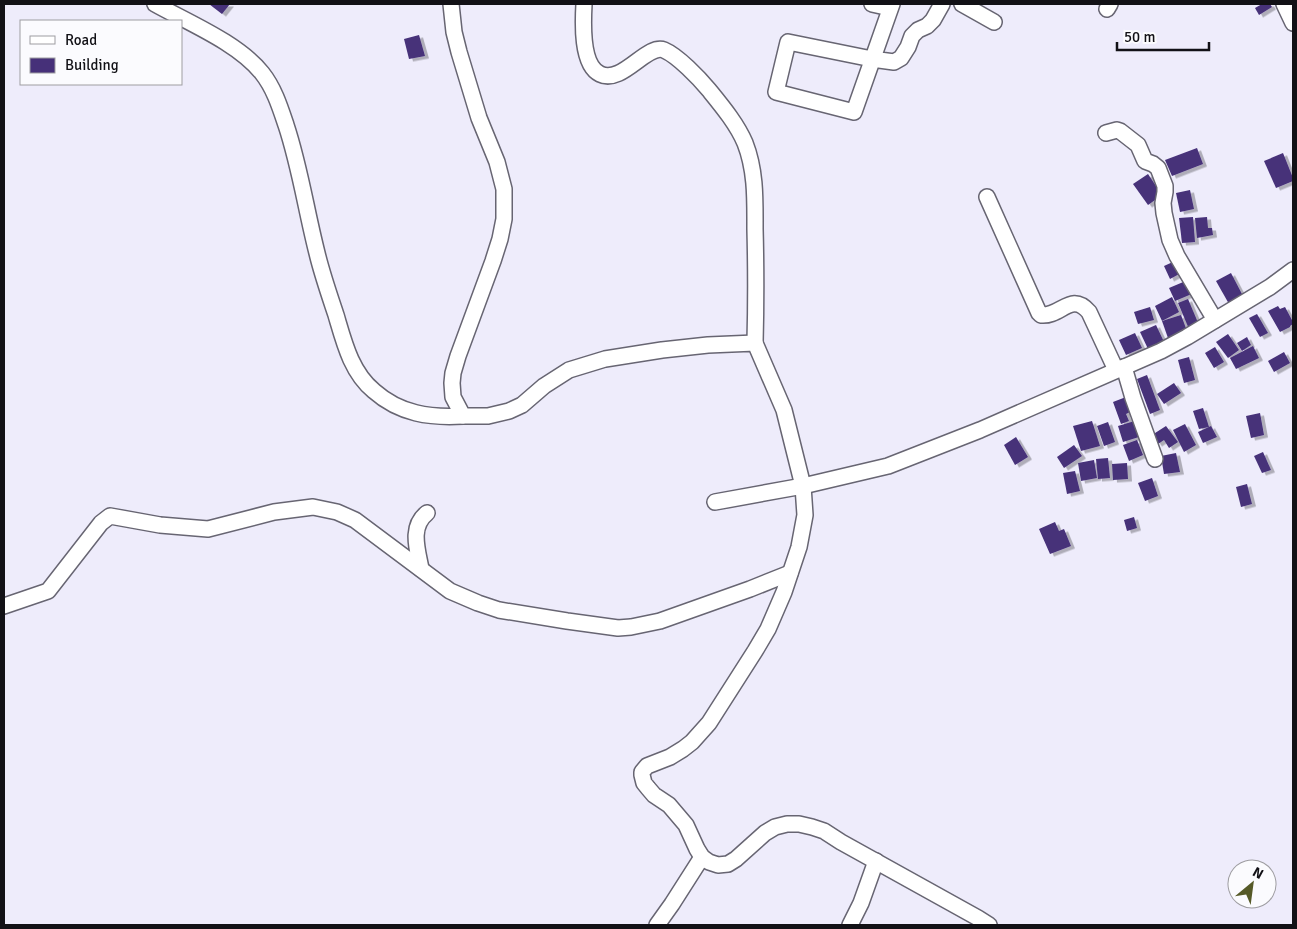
<svg xmlns="http://www.w3.org/2000/svg" width="1297" height="929" font-family="Signika,sans-serif">
  <defs>
    <filter id="shadow"><feDropShadow dx="4" dy="2.5" stdDeviation="0" flood-color="#0004"/></filter>
  </defs>
  <rect width="100%" height="100%" fill="#eeecfb"/>
  <g fill="#463079" filter="url(#shadow)">
    <path d="M209,4H230L222,14Z"/>
    <path d="M1262,4H1270L1272,7L1259,15L1255,8Z"/>
    <path d="M419,35L425,56L409,59L404,39Z"/>
    <path d="M1197,148L1203,164L1172,176L1165,160Z"/>
    <path d="M1283,153L1293,178V181L1276,188L1264,161Z"/>
    <path d="M1148,174L1162,195L1148,205L1133,184Z"/>
    <path d="M1190,190L1194,209L1180,212L1176,193Z"/>
    <path d="M1193,217L1195,242L1182,243L1179,218Z"/>
    <path d="M1207,217L1208,228H1212L1213,235L1197,238L1195,218Z"/>
    <path d="M1175,261L1181,273L1170,279L1164,266Z"/>
    <path d="M1231,273L1243,296L1229,304L1216,281Z"/>
    <path d="M1188,280L1194,293L1175,301L1169,288Z"/>
    <path d="M1172,297L1179,312L1162,321L1155,306Z"/>
    <path d="M1188,299L1199,325L1189,329L1178,303Z"/>
    <path d="M1278,306L1280,309L1285,307L1293,322V324L1290,326V327L1280,332L1268,311Z"/>
    <path d="M1150,307L1154,320L1138,324L1134,312Z"/>
    <path d="M1257,314L1268,333L1260,337L1249,318Z"/>
    <path d="M1181,315L1187,331L1168,338L1162,321Z"/>
    <path d="M1156,325L1165,344L1149,351L1140,332Z"/>
    <path d="M1135,333L1142,348L1126,355L1119,340Z"/>
    <path d="M1228,334L1239,350L1228,358L1216,342Z"/>
    <path d="M1247,337L1251,345L1242,351L1237,343Z"/>
    <path d="M1253,346L1259,358L1236,369L1230,358Z"/>
    <path d="M1215,347L1224,362L1214,368L1205,353Z"/>
    <path d="M1284,352L1290,363L1274,372L1268,361Z"/>
    <path d="M1189,357L1195,380L1184,383L1178,360Z"/>
    <path d="M1147,375L1160,410L1150,414L1137,379Z"/>
    <path d="M1174,383L1181,393L1164,404L1157,394Z"/>
    <path d="M1126,397L1132,411L1126,414L1129,421L1121,424L1113,402Z"/>
    <path d="M1203,408L1209,427L1199,429L1193,411Z"/>
    <path d="M1260,413L1264,435L1251,438L1246,416Z"/>
    <path d="M1138,420L1142,436L1123,442L1118,426Z"/>
    <path d="M1092,421L1100,446L1081,451L1073,426Z"/>
    <path d="M1108,422L1115,442L1104,446L1097,426Z"/>
    <path d="M1185,424L1196,445L1184,452L1173,430Z"/>
    <path d="M1166,426L1178,442L1169,448L1164,440L1158,444L1152,435Z"/>
    <path d="M1211,426L1217,437L1203,443L1198,432Z"/>
    <path d="M1016,437L1028,457L1015,465L1004,445Z"/>
    <path d="M1137,440L1143,455L1129,461L1123,445Z"/>
    <path d="M1074,445L1082,456L1064,468L1057,457Z"/>
    <path d="M1263,452L1271,470L1262,473L1254,456Z"/>
    <path d="M1176,453L1180,472L1164,474L1161,456Z"/>
    <path d="M1108,458L1110,478L1098,479L1096,459Z"/>
    <path d="M1094,460L1097,478L1081,481L1078,463Z"/>
    <path d="M1127,463L1128,479L1113,480L1112,464Z"/>
    <path d="M1075,471L1080,491L1067,494L1063,473Z"/>
    <path d="M1152,478L1158,496L1145,501L1138,483Z"/>
    <path d="M1247,484L1252,504L1241,507L1236,487Z"/>
    <path d="M1134,517L1137,528L1127,531L1124,520Z"/>
    <path d="M1055,522L1059,531L1064,529L1071,546L1050,554L1039,529Z"/>
  </g>
  <g fill="none" stroke-linecap="round" stroke-linejoin="round">
    <g stroke="#676572" stroke-width="18">
      <g id="minor">
        <path d="M155,4C189,23 238,43 262,73C274,88 280,107 286,125C300,167 306,210 317,253C322,274 329,294 336,315C344,342 351,372 374,391C400,414 430,418 463,416"/>
        <path d="M451,4L454,32L459,52L479,118L497,162L504,189V219L500,239L493,261L458,356L453,373L452,383L453,397L463,416H488L509,411L522,405L544,386L569,370L605,359L662,350L708,345L755,343L784,410L803,486L805,515L799,547L784,592L768,629L755,651L709,723L692,742L683,749L670,757L647,766L642,772V775L644,783L648,788L654,795L669,805L686,825L697,849L702,857L709,862L718,865L728,864L736,859L765,833L775,827L787,824H799L812,827L824,831L841,842L978,918L989,925"/>
        <path d="M584,4C583,22 581,65 600,74C622,85 647,43 664,50C678,56 699,78 709,90C722,106 737,124 745,143C756,171 755,200 755,229C756,267 756,305 755,343"/>
        <path d="M872,4L890,8"/>
        <path d="M892,4C879,40 867,76 854,112L776,92L788,42L872,59L894,62L901,58L908,47L912,36L918,30L927,26L933,20L942,4"/>
        <path d="M962,4L994,22"/>
        <path d="M1284,4L1293,23"/>
        <path d="M1107,9L1110,4"/>
        <path d="M1106,133L1117,130L1120,131L1138,145L1145,161L1153,164L1158,168L1165,186V192L1163,203L1164,213L1170,240L1177,256L1215,320"/>
        <path d="M987,197L1039,313L1041,315C1061,317 1071,291 1089,312L1116,370"/>
        <path d="M1124,367L1133,398L1155,459"/>
        <path d="M715,502L803,486L888,466L980,430L1161,351L1187,337L1270,287L1293,270"/>
        <path d="M421,569C418,551 409,527 427,513"/>
        <path d="M4,606L48,591L101,523L110,516L160,525L208,529L274,512L313,507L337,512L355,520L450,591L478,603L499,610L567,621L618,628L631,627L660,621L750,589L790,573"/>
        <path d="M657,925L672,904L702,857"/>
        <path d="M850,925L861,903L876,861"/>
      </g>
    </g>
    <use href="#minor" stroke="#fff" stroke-width="15"/>
  </g>
  <rect width="1297" height="929" fill="none" stroke="#121116" stroke-width="10"/>
  <rect x="20" y="20" width="162" height="65" fill="#fbfbfe" stroke="#9e9da1"/>
  <rect x="30" y="36" width="25" height="8" fill="#ffffff" stroke="#9e9da1"/>
  <text x="65" y="45" font-size="15" fill="#121116">Road</text>
  <rect x="30" y="58" width="25" height="15" fill="#463079" stroke="#9e9da1"/>
  <text x="65" y="70" font-size="15" fill="#121116">Building</text>
  <g transform="translate(1252 884) rotate(29)"><circle r="24" fill="#fbfbfe" stroke="#9e9da1"/>
  <path d="M0-4L9 19L0 12L-9 19Z" fill="#565a28"/>
  <text y="-8" font-size="14" font-weight="bold" text-anchor="middle" fill="#121116">N</text>
  </g>
  <path d="M1117 42v8h92v-8" fill="none" stroke="#121116" stroke-width="2.5"/>
  <text x="1124" y="42" font-size="15" fill="#121116" stroke="#fbfbfe" stroke-width="4" paint-order="stroke">50 m</text>
</svg>
